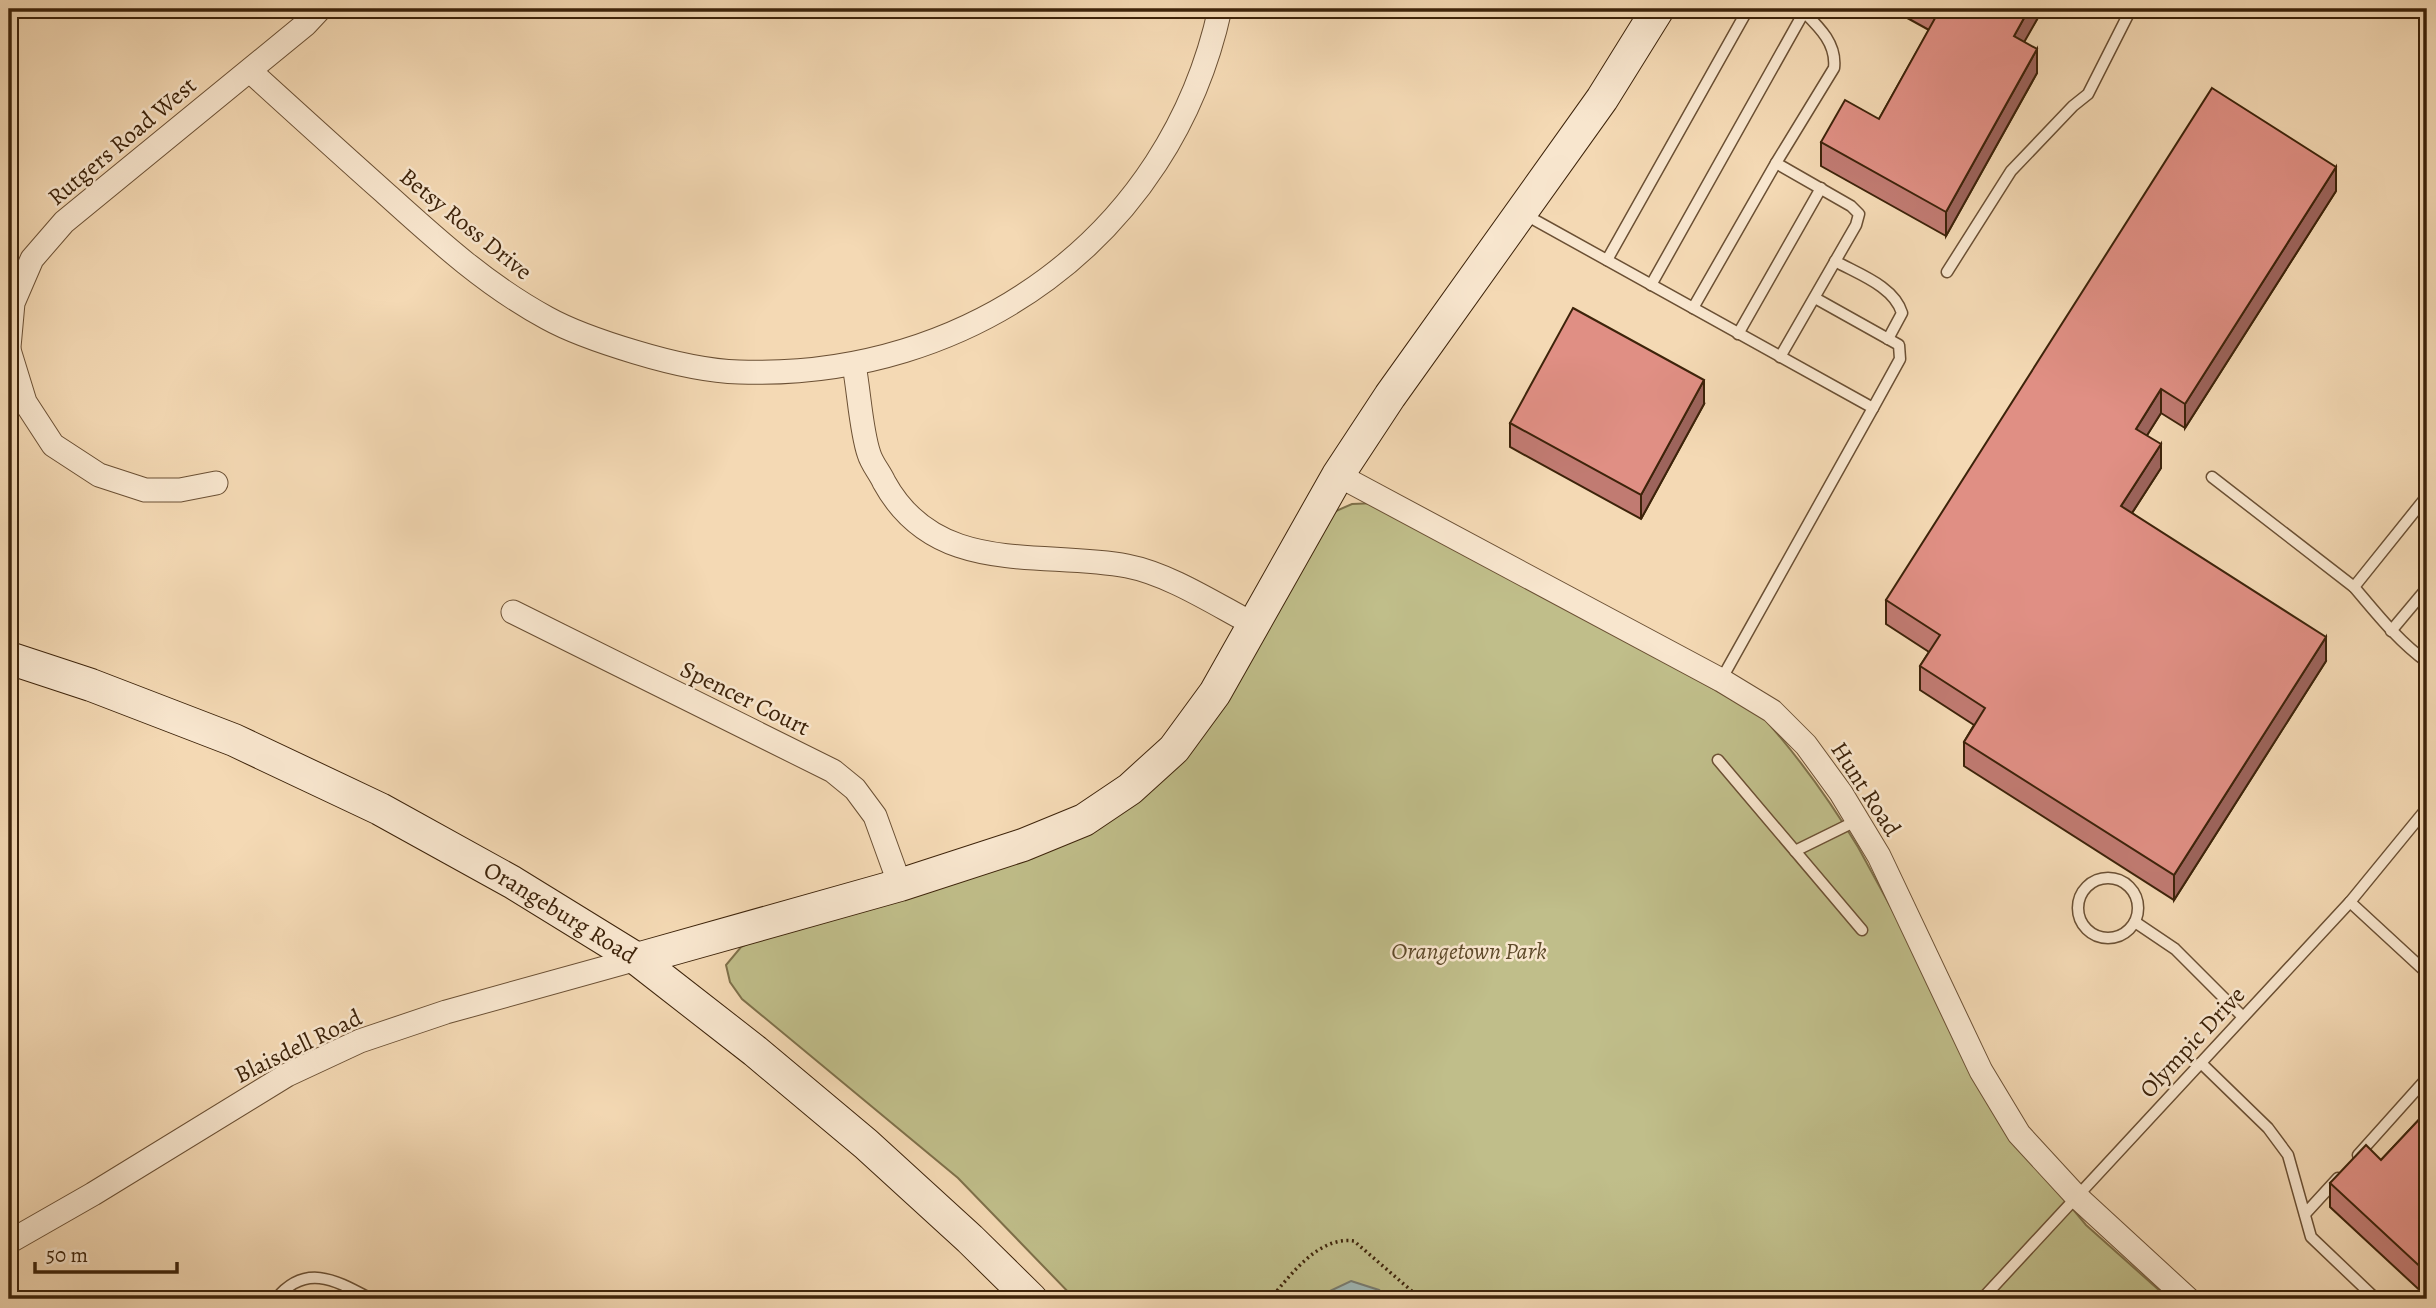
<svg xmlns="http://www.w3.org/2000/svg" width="2436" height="1308" font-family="Alegreya,serif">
  <rect width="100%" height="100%" fill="#f4d9b4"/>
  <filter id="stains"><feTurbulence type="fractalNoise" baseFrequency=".00286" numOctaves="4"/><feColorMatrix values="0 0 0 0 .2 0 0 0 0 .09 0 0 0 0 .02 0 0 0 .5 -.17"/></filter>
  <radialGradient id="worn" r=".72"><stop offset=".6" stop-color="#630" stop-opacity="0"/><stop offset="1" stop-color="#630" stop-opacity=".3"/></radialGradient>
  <path fill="#c0be8a" stroke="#7e704a" stroke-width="2" d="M1377,503L1761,715C1798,756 1829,799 1858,847L2022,1148L2086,1225L2169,1299H1075L958,1178L742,999L730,982L726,965L741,947L764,936L1033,858L1101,822L1336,511L1352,504Z"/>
  <path fill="#9fb8b6" stroke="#787c71" stroke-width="2" d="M1351,1281L1379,1290L1390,1299H1313Z"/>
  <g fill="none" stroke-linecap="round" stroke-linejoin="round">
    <g stroke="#6b5034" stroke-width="13">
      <g id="lane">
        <path d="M1524,214L1873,408L1721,680"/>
        <path d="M1607,260L1748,9"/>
        <path d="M1835,261C1858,274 1894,286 1902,313L1888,339"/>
        <path d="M1947,272L2011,171L2073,106L2088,94L2131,9"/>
        <path d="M1651,285L1804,12"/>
        <path d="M1815,298L1899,345L1900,359L1873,408"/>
        <path d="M1693,308L1776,163"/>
        <path d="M1738,334L1821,188"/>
        <path d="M1780,357L1856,225L1859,214L1851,206L1776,163L1834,68C1837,43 1818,26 1801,9"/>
        <path d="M2212,477L2354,587"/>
        <path d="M2427,496L2354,587C2377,614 2398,641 2427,662"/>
        <path d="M2391,631L2427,588"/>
        <path d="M1718,760L1862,930"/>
        <path d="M1795,851L1858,820"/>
        <circle cx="2108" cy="908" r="30"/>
        <path d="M2350,902L2427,973"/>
        <path d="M2135,922L2175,949L2243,1017"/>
        <path d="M2201,1063L2268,1128L2288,1155L2311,1237L2376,1299"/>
        <path d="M2358,1155L2427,1078"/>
        <path d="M2305,1214L2338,1178"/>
        <path d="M276,1299C306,1262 337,1281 371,1299"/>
        <path d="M1982,1299L2350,902L2427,808"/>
      </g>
    </g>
    <g stroke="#6b5034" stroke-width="25">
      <g id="street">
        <path d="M250,71C294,111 339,152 384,192C436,239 486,285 547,318C574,333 605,343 635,352C668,362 703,371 739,372C969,380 1170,237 1220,9"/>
        <path d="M9,347L13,303L32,259L64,222L306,24L320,9"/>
        <path d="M9,350L25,402L53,445L99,475L145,490H180L216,483"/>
        <path d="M854,365C859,391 861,431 869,454C872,464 880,473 884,482C936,577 1038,550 1127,566C1169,574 1215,604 1253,624"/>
        <path d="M1338,475L1721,680L1772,711L1806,745L1841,793L1879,856L1981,1071L2019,1134L2076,1196L2188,1299"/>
        <path d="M513,612L833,771L855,789L875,816L900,885"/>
        <path d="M9,1242L93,1194L287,1075L360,1041L446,1012L637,959"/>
      </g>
    </g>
    <g stroke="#3d230a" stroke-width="34">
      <g id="secondary">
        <path id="s1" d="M9,658L91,685L234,740L380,809L512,882L637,959L755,1051L866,1144L970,1239L1031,1299"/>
        <path d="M637,959L900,885L1023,845L1084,820L1130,789L1174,749L1215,693L1338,475L1390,396L1602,99L1658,9"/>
      </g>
    </g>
    <path stroke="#3d230a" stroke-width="3.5" stroke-dasharray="2 3.5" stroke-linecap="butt" d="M1270,1299C1291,1275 1318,1236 1354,1241L1421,1299"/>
    <use href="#lane" stroke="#f8e6ce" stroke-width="10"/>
    <use href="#street" stroke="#f8e6ce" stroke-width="23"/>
    <use href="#secondary" stroke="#f8e6ce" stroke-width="32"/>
  </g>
  <g fill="#c17b72" stroke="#3d230a" stroke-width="2">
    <path d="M1891,9H2043L2024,41L2037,73L1946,236L1821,166V142L1879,119L1929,30Z"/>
    <path d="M2336,191L2185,428L2161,413L2147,435L2161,468L2132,513L2326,661L2174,900L1964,766V742L1974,725L1920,690V666L1929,652L1886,624V600Z"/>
    <path d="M1704,404L1641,519L1510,447V423Z"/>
    <path d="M2427,1111V1297L2330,1207V1183L2381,1160Z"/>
  </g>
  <g fill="#9d645c" stroke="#3d230a" stroke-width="2">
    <path d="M2029,9H2043L2014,60V36Z"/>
    <path d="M2037,49V73L1946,236V212Z"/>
    <path d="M2336,167V191L2185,428V404Z"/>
    <path d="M1704,380V404L1641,519V495Z"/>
    <path d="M2161,389V413L2136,453V429Z"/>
    <path d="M2161,444V468L2121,530V506Z"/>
    <path d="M2326,637V661L2174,900V875Z"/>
  </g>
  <g fill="#e08f84" stroke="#3d230a" stroke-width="2">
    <path d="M1934,9H2029L2014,36L2037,49L1946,212L1821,142L1845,100L1879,119L1939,11Z"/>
    <path d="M2212,88L2336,167L2185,404L2161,389L2136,429L2161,444L2121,506L2326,637L2174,875L1964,742L1985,708L1920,666L1940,635L1886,600Z"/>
    <path d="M1573,308L1704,380L1641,495L1510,423Z"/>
    <path d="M2427,1111V1273L2330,1183L2366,1145L2381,1160Z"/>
  </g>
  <g text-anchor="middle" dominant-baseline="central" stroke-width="5" stroke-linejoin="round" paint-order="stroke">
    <g font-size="24" fill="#3d230a" stroke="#f8e6ce">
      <text transform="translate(122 141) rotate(-40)">Rutgers Road West</text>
      <text transform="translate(466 224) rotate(39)">Betsy Ross Drive</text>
      <text transform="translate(745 698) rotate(26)">Spencer Court</text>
      <text transform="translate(1866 789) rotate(57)">Hunt Road</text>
      <text stroke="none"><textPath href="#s1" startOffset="609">Orangeburg Road</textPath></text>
      <text transform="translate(2192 1042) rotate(-47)">Olympic Drive</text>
      <text transform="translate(298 1046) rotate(-26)">Blaisdell Road</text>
    </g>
    <g font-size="24" font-style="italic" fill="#5e4a2a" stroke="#f8e6ce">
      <text x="1469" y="951">Orangetown Park</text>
    </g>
  </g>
  <rect width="2436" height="1308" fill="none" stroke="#f4d9b4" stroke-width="35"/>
  <rect x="10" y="10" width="2415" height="1287" fill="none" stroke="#3d230a" stroke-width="3.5"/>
  <rect x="18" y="18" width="2401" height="1273" fill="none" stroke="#3d230a" stroke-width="2"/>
  <path d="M35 1262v10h142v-10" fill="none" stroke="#3d230a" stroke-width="3.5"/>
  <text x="46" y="1262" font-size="21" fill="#3d230a" stroke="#f8e6ce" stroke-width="5" paint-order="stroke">50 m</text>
  <rect width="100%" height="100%" filter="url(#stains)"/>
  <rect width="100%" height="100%" fill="url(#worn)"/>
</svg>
